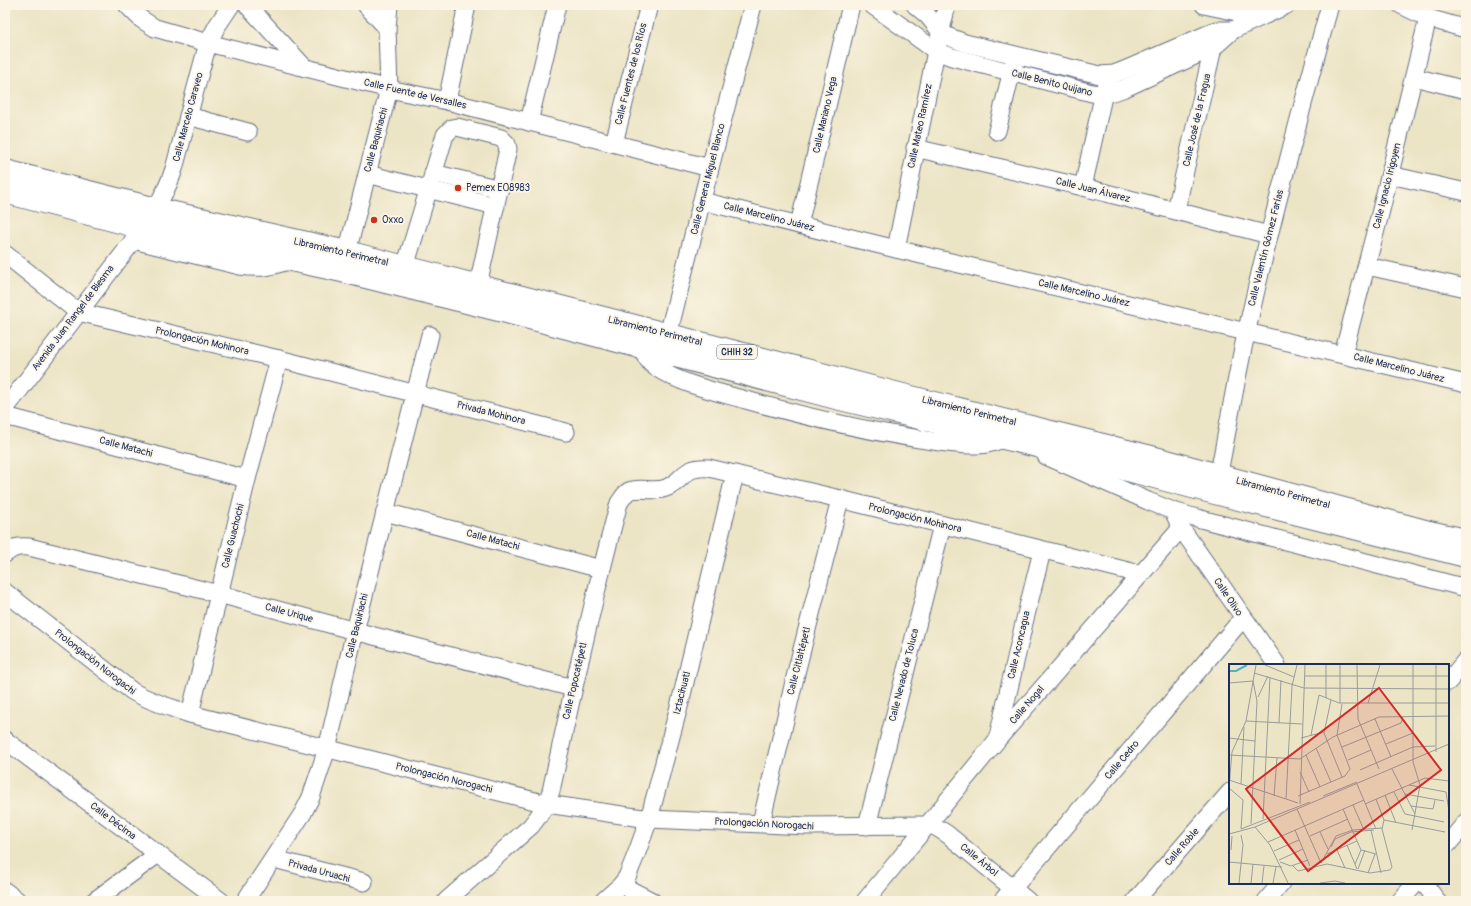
<svg xmlns="http://www.w3.org/2000/svg" width="1471" height="906" font-family="Pangolin,sans-serif">
  <rect width="100%" height="100%" fill="#fcf5e5"/>
  <filter id="ink" filterUnits="userSpaceOnUse"><feTurbulence type="fractalNoise" baseFrequency=".025" numOctaves="2"/><feDisplacementMap in="SourceGraphic" scale="8" xChannelSelector="R" yChannelSelector="G"/><feConvolveMatrix kernelMatrix="1 2 1 2 8 2 1 2 1" color-interpolation-filters="sRGB"/></filter>
  <filter id="wash" filterUnits="userSpaceOnUse"><feTurbulence type="fractalNoise" baseFrequency=".012" numOctaves="4" result="noise"/><feDisplacementMap in="SourceGraphic" scale="16" xChannelSelector="R" yChannelSelector="G"/><feGaussianBlur stdDeviation="0.9" result="paint"/><feColorMatrix in="noise" values="0 0 0 0 0 0 0 0 0 0 0 0 0 0 0 0 0 1.4 0 .05"/><feComposite in="paint" operator="in"/></filter>
  <g filter="url(#wash)">
    <rect width="100%" height="100%" fill="#ebe4c5"/>
  </g>
  <g filter="url(#ink)">
    <g fill="none" stroke-linecap="round" stroke-linejoin="round">
      <g stroke="#646e82" stroke-width="19">
        <g id="minor">
          <path d="M127,5L141,19L155,28L208,43L389,89L447,101L710,168"/>
          <path d="M247,5L305,68"/>
          <path d="M366,5L387,28"/>
          <path d="M872,5L936,51L952,57L1092,93C1105,95 1113,92 1125,88L1214,47L1233,30L1287,5"/>
          <path d="M915,5L928,16L940,31L949,37L965,43L1100,75L1114,74L1122,71L1217,30H1233"/>
          <path d="M1204,5L1260,17"/>
          <path d="M1401,5L1428,18L1466,29"/>
          <path d="M1414,77L1466,90"/>
          <path d="M447,101L467,5"/>
          <path d="M188,116L248,132"/>
          <path d="M529,122L557,5"/>
          <path d="M997,131L1014,62"/>
          <path d="M614,143L649,5"/>
          <path d="M915,148L1083,187L1269,235"/>
          <path d="M433,173L500,189"/>
          <path d="M367,174L496,206"/>
          <path d="M1390,175L1466,192"/>
          <path d="M1083,187L1106,83"/>
          <path d="M702,201L896,249L1466,384"/>
          <path d="M1176,210L1215,39"/>
          <path d="M799,225L851,5"/>
          <path d="M133,240L240,266C262,269 270,267 291,260"/>
          <path d="M896,249L936,51L947,5"/>
          <path d="M5,254L78,312L279,359L566,432"/>
          <path d="M344,264L389,89L387,28L389,5"/>
          <path d="M1367,266L1466,288"/>
          <path d="M405,267L445,135L452,128L457,127L501,138L507,144L508,149L478,285"/>
          <path d="M665,347L710,168L753,5"/>
          <path d="M642,348C645,355 648,362 655,367C680,384 717,392 746,400C803,416 861,430 920,439C939,442 959,446 977,445C987,445 995,443 1003,438"/>
          <path d="M1343,354L1380,214L1428,18"/>
          <path d="M5,409L143,228C156,208 167,191 174,169L208,43L217,26L231,5"/>
          <path d="M5,416L247,479"/>
          <path d="M1046,456L1148,501L1173,511L1197,518L1466,588"/>
          <path d="M1216,487C1227,435 1235,382 1247,330C1271,221 1300,113 1330,5"/>
          <path d="M385,512L601,569"/>
          <path d="M1181,528L1277,665"/>
          <path d="M5,554C13,547 19,546 29,547L219,594L355,631L573,688"/>
          <path d="M5,592L132,691C150,702 170,707 190,714L547,804L649,819L806,826L926,825L936,827L947,834L1028,901"/>
          <path d="M1448,682L1466,660"/>
          <path d="M190,714L247,479L279,359"/>
          <path d="M998,737L1024,623L1042,551"/>
          <path d="M5,740L221,901"/>
          <path d="M761,823L797,669L840,499"/>
          <path d="M867,826L942,525"/>
          <path d="M1448,844L1466,822"/>
          <path d="M274,859L364,882"/>
          <path d="M1424,883L1437,901"/>
          <path d="M621,885L652,901"/>
          <path d="M5,891L18,901"/>
          <path d="M94,901L158,854"/>
          <path d="M245,901L303,813L311,797L327,749L355,631L430,335"/>
          <path d="M446,901L531,826C540,815 547,805 551,791C572,695 593,599 619,503C622,499 624,494 629,491C640,486 654,493 666,488C685,480 682,466 709,468L840,499L1140,574"/>
          <path d="M603,901L621,885L627,877L636,855L649,819L681,699L735,474"/>
          <path d="M865,901L998,739L1181,528L1173,511"/>
          <path d="M1002,901L1243,618"/>
          <path d="M1135,901L1230,792"/>
          <path d="M1266,901L1281,883"/>
          <path d="M1400,901L1416,883"/>
        </g>
      </g>
      <g stroke="#646e82" stroke-width="24">
        <g id="major">
          <path d="M5,171L156,209L347,252L405,267L903,395L1155,458L1429,532L1466,540"/>
          <path d="M5,192L143,228L342,271L499,310L836,398L1037,446L1215,493L1466,556"/>
        </g>
      </g>
      <use href="#minor" stroke="#fff" stroke-width="17"/>
      <use href="#major" stroke="#fff" stroke-width="22"/>
    </g>
  </g>
  <g fill="#c8321e" stroke="#fcf5e5" stroke-width="1.5">
    <circle cx="458" cy="188" r="4"/>
    <circle cx="374" cy="220" r="4"/>
  </g>
  <g text-anchor="middle" dominant-baseline="central" stroke-width="3.5" stroke-linejoin="round" paint-order="stroke">
    <rect fill="#fcf5e5" stroke="#5e6a86" stroke-width="1" x="717" y="345" width="40" height="14" rx="3"/>
    <g font-size="9" font-weight="bold" fill="#1b2f5e">
      <text x="737" y="352">CHIH 32</text>
    </g>
    <g font-size="10" fill="#1b2f5e" stroke="#fcf5e5">
      <text transform="translate(631 74) rotate(-76)">Calle Fuentes de los Ríos</text>
      <text transform="translate(1052 83) rotate(14)">Calle Benito Quijano</text>
      <text transform="translate(415 94) rotate(13)">Calle Fuente de Versalles</text>
      <text transform="translate(825 115) rotate(-77)">Calle Mariano Vega</text>
      <text transform="translate(188 117) rotate(-75)">Calle Marcelo Caraveo</text>
      <text transform="translate(1197 120) rotate(-77)">Calle José de la Fragua</text>
      <text transform="translate(920 126) rotate(-78)">Calle Mateo Ramírez</text>
      <text transform="translate(376 140) rotate(-75)">Calle Baquiriachi</text>
      <text transform="translate(708 179) rotate(-76)">Calle General Miguel Blanco</text>
      <text transform="translate(1387 186) rotate(-76)">Calle Ignacio Irigoyen</text>
      <text transform="translate(1093 190) rotate(14)">Calle Juan Álvarez</text>
      <text transform="translate(769 217) rotate(14)">Calle Marcelino Juárez</text>
      <text transform="translate(1266 248) rotate(-76)">Calle Valentín Gómez Farías</text>
      <text transform="translate(341 252) rotate(13)">Libramiento Perimetral</text>
      <text transform="translate(1084 293) rotate(13)">Calle Marcelino Juárez</text>
      <text transform="translate(73 318) rotate(-53)">Avenida Juan Rangel de Biesma</text>
      <text transform="translate(655 331) rotate(14)">Libramiento Perimetral</text>
      <text transform="translate(202 341) rotate(13)">Prolongación Mohinora</text>
      <text transform="translate(1399 368) rotate(14)">Calle Marcelino Juárez</text>
      <text transform="translate(969 411) rotate(14)">Libramiento Perimetral</text>
      <text transform="translate(491 413) rotate(14)">Privada Mohinora</text>
      <text transform="translate(126 447) rotate(15)">Calle Matachi</text>
      <text transform="translate(1283 493) rotate(15)">Libramiento Perimetral</text>
      <text transform="translate(915 518) rotate(14)">Prolongación Mohinora</text>
      <text transform="translate(233 536) rotate(-76)">Calle Guachochi</text>
      <text transform="translate(493 540) rotate(15)">Calle Matachi</text>
      <text transform="translate(1228 597) rotate(56)">Calle Olivo</text>
      <text transform="translate(289 613) rotate(15)">Calle Urique</text>
      <text transform="translate(357 626) rotate(-76)">Calle Baquiriachi</text>
      <text transform="translate(1019 645) rotate(-77)">Calle Aconcagua</text>
      <text transform="translate(799 661) rotate(-76)">Calle Citlaltépetl</text>
      <text transform="translate(95 662) rotate(38)">Prolongación Norogachi</text>
      <text transform="translate(904 675) rotate(-76)">Calle Nevado de Toluca</text>
      <text transform="translate(575 681) rotate(-77)">Calle Popocatépetl</text>
      <text transform="translate(682 693) rotate(-76)">Iztacihuatl</text>
      <text transform="translate(1027 705) rotate(-49)">Calle Nogal</text>
      <text transform="translate(1122 760) rotate(-50)">Calle Cedro</text>
      <text transform="translate(444 778) rotate(14)">Prolongación Norogachi</text>
      <text transform="translate(113 821) rotate(37)">Calle Décima</text>
      <text transform="translate(764 824) rotate(3)">Prolongación Norogachi</text>
      <text transform="translate(1182 847) rotate(-49)">Calle Roble</text>
      <text transform="translate(979 860) rotate(39)">Calle Árbol</text>
      <text transform="translate(319 871) rotate(15)">Privada Uruachi</text>
    </g>
    <g font-size="10" fill="#1b2f5e" stroke="#fcf5e5" text-anchor="start">
      <text x="466" y="188">Pemex E08983</text>
      <text x="382" y="220">Oxxo</text>
    </g>
  </g>
  <g transform="translate(1229 664)">
    <rect width="220" height="220" fill="#ebe4c5"/>
    <path fill="none" stroke="#49b6c5" stroke-width="2" d="M0,7H7L18,1"/>
    <path fill="none" stroke="#989c9c" stroke-width="1" d="M36,1L65,13M97,1V34M111,1V39M128,1L129,55L150,105M207,1V88M25,9L75,24L220,25M76,12H220M0,19L24,17M29,33L39,12M102,36L95,69L113,113M139,39L151,1M146,55L162,93M17,57L73,60M50,59L52,16M82,71L90,31L110,39H220M0,74L26,77M72,74L95,68M157,80L184,69M113,83L172,59L174,53M87,84L102,118M0,91L71,95L104,73L150,53L220,52M77,91L91,123M119,96L142,86M163,105L186,150M131,106L184,83L206,82M71,108L80,128M0,116L69,139M12,120L15,63M128,120L147,165M180,121L217,128L220,147M0,124L3,88L17,57L27,1M0,124L14,136L12,165M165,128L176,150L215,158M176,130L215,137M156,131L167,159M45,132L48,94M69,132L116,112L121,105L108,71L113,40M94,132L128,118M57,135L63,22L68,1M71,140L76,1M136,140L196,114L220,117M124,141L135,166M182,142L204,145L206,136M68,145L92,199M114,145L132,186M34,155L41,13M155,156L216,168M22,160L28,37L24,17M26,163L41,181L59,219M12,165L81,138M66,166L81,202M142,166L152,209M183,166L191,121L184,98V1M91,168L99,185M0,170L26,163L220,80M81,172L119,155M39,178L135,136M118,181L128,205M102,183L106,175L122,168L145,166M2,186L3,172M108,186L116,204M132,186L147,190M45,187L70,176M98,190L128,177M50,196L74,185M0,198L53,203M51,198L62,202L79,196M92,199L107,172L124,166L153,164M126,200L132,186M64,202L69,207L98,200L141,209L161,206L163,203L153,165L155,156L147,135M129,205L136,186M139,209L146,190M10,219L14,181L12,171M22,219L24,200M33,219L35,202M44,219L47,203M91,219L106,217L116,219"/>
    <path fill="#d62828" fill-opacity="0.15" stroke="#d62828" stroke-width="2" d="M150,24L212,106L79,207L17,125Z"/>
    <rect width="220" height="220" fill="none" stroke="#1b2f5e" stroke-width="2"/>
  </g>
  <rect width="1471" height="906" fill="none" stroke="#fcf5e5" stroke-width="20"/>
</svg>
